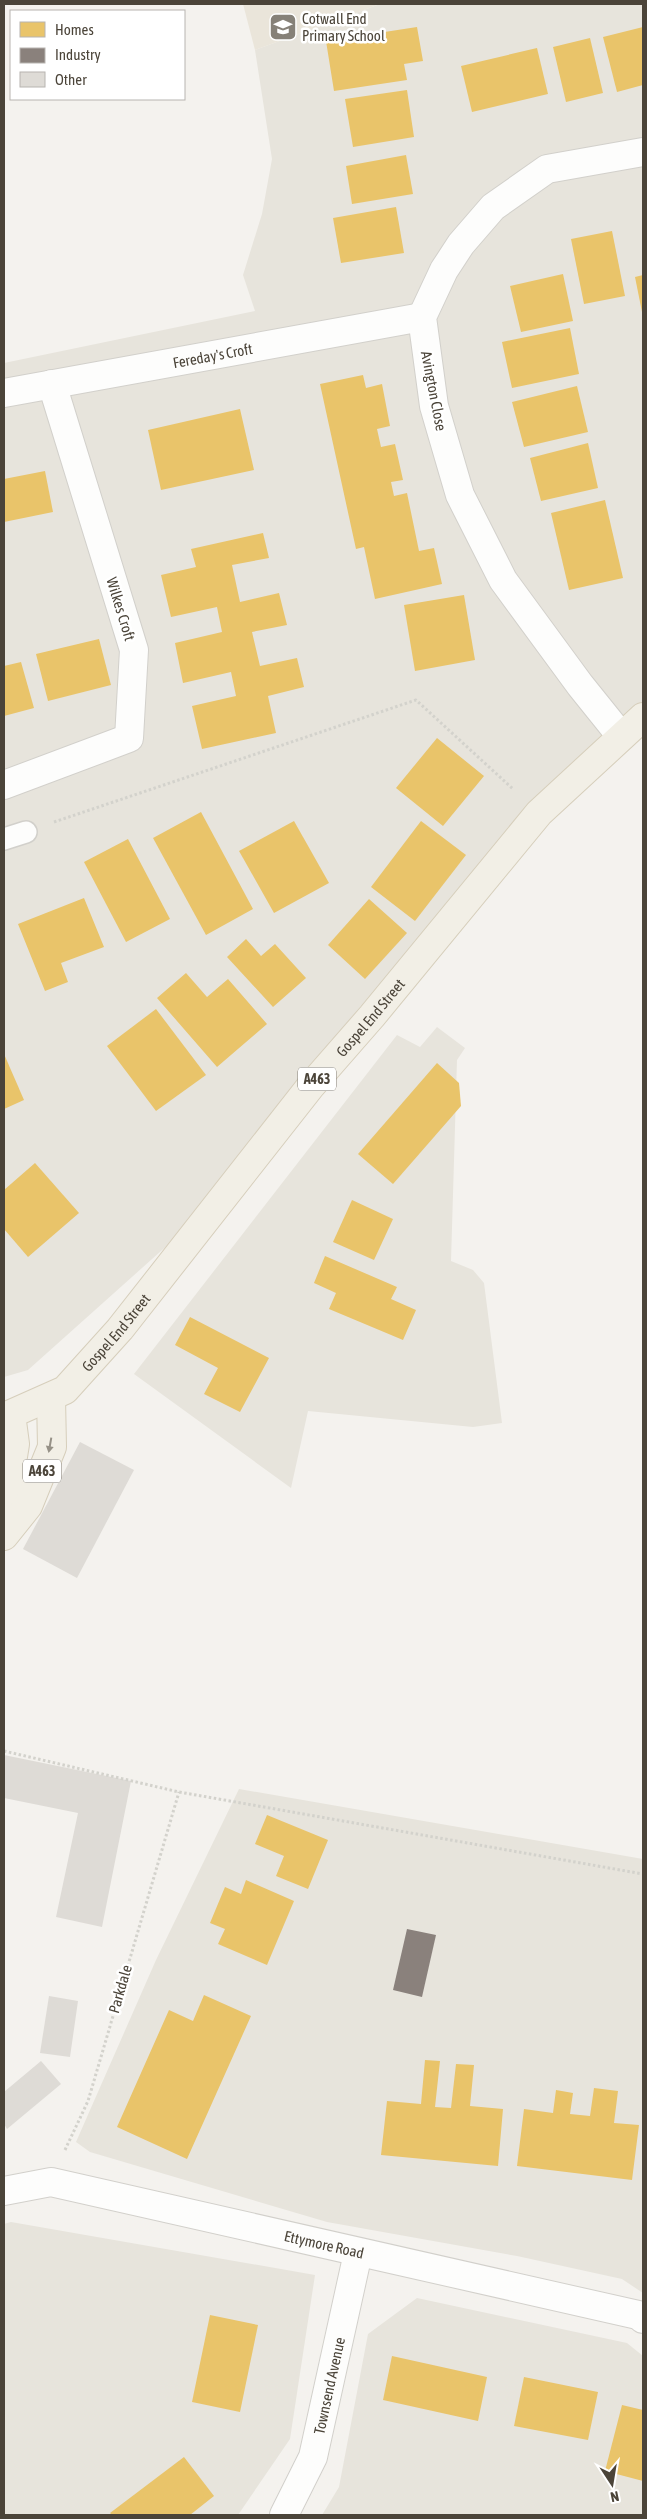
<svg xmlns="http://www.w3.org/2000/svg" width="647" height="2519" font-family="'Asap Condensed',sans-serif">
  <rect width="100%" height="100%" fill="#f4f2ee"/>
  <g fill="#e7e4dc">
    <path d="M380,4H643V716L180,1234L28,1370L4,1377V363L255,311L243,275L262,214L272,159L255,50Z"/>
    <path d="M437,1027L465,1048L457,1060L451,1261L473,1270L484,1283L502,1423L473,1427L308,1411L291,1488L134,1374L397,1035L420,1047Z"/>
    <path d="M239,1789L643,1859V2293L622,2279L517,2256L327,2222L90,2152L76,2142L156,1960Z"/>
    <path d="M11,2222L315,2275L290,2439L238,2515H4V2224Z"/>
    <path d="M417,2298L627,2343L643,2356V2515H322L339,2487L368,2334Z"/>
  </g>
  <path fill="#eae5da" d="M243,4H380L255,50Z"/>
  <g fill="#e9c46a">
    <path d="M417,27L423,61L404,64L407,80L334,91L326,41Z"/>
    <path d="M643,27V85L617,92L603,37Z"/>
    <path d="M590,38L603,93L566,102L553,47Z"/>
    <path d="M537,48L548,94L472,112L461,66Z"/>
    <path d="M407,90L414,137L353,147L345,99Z"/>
    <path d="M406,155L413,194L352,204L346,166Z"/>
    <path d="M396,207L404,253L341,263L333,218Z"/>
    <path d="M612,231L625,296L584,304L571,239Z"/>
    <path d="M563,274L573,321L521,332L510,286Z"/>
    <path d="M643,275V312H642L635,277Z"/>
    <path d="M570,328L579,374L512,388L502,342Z"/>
    <path d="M363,375L366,388L382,384L390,426L377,429L381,447L395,444L403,480L391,482L394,496L407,493L419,551L434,548L442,584L375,599L364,547L356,549L320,384Z"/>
    <path d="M577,386L588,432L524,447L512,402Z"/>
    <path d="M240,409L254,470L161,490L148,430Z"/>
    <path d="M588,443L598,488L541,501L530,458Z"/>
    <path d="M45,471L53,512L4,522V479Z"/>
    <path d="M605,500L623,578L569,590L551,513Z"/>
    <path d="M263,533L269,558L232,565L240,602L279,593L287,625L252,632L260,666L297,658L304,687L268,696L276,733L202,749L192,706L236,696L231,672L183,683L175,643L222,632L217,607L171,617L161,575L196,567L191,549Z"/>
    <path d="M464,595L475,660L415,671L404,605Z"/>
    <path d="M99,639L111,685L48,701L36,654Z"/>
    <path d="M21,662L34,708L4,716V666Z"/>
    <path d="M437,738L484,776L443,826L396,788Z"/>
    <path d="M201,812L253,909L206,935L153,838Z"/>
    <path d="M294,821L329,883L274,913L239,851Z"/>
    <path d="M421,821L466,855L415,921L371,887Z"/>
    <path d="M128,839L170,919L126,942L84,862Z"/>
    <path d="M84,898L104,947L61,963L68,982L45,991L18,924Z"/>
    <path d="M369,899L407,933L365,979L328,945Z"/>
    <path d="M246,939L261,956L275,944L306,978L273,1007L227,957Z"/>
    <path d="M186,973L207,997L228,979L267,1024L217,1067L157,998Z"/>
    <path d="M156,1009L206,1075L156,1111L107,1046Z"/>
    <path d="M4,1054L24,1100L4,1109Z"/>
    <path d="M437,1063L459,1083L461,1106L393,1184L358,1154Z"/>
    <path d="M35,1163L79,1213L28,1257L4,1229V1190Z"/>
    <path d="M352,1200L393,1219L374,1260L333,1242Z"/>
    <path d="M325,1256L397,1287L391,1299L416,1310L403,1340L329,1309L336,1293L314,1283Z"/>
    <path d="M190,1317L269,1358L240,1412L204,1394L218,1368L175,1345Z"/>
    <path d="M267,1815L328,1840L308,1889L276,1876L284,1856L255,1844Z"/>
    <path d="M246,1880L294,1901L267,1965L218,1944L225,1929L210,1923L225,1887L241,1894Z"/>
    <path d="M204,1995L251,2016L187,2159L117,2127L169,2010L193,2021Z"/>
    <path d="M425,2060L440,2061L435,2107L451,2108L456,2064L474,2065L470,2106L503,2109L498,2166L381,2155L387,2101L421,2104Z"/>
    <path d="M594,2088L618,2091L614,2123L639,2125L632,2180L517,2166L524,2109L553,2113L556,2090L573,2093L570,2114L590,2116Z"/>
    <path d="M210,2315L258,2325L240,2412L192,2402Z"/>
    <path d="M392,2356L487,2377L478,2421L383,2400Z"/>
    <path d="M524,2377L598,2392L588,2440L514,2426Z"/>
    <path d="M622,2405L643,2410V2481L605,2471Z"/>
    <path d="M184,2457L214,2496L190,2515H112L110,2513Z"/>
  </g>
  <path fill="#8a817c" d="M407,1929L436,1935L422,1997L393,1990Z"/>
  <g fill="#dedbd6">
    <path d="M80,1442L134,1470L77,1578L23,1549Z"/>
    <path d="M4,1755L131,1781L102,1927L56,1917L78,1813L4,1798Z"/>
    <path d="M49,1996L78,2001L70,2057L40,2053Z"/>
    <path d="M41,2061L61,2084L7,2129L4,2124V2092Z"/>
  </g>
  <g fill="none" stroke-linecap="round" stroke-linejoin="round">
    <g stroke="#d2d0cb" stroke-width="24">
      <path id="service" d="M4,839L26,832"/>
    </g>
    <g stroke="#d2d0cb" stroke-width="30">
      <g id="minor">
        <path id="s1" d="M4,393L422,317"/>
        <path d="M621,736L580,685L503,580L460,495L434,406L422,317L444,270L461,244L493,207L547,169L643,152"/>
        <path d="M4,785L129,738L134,650L52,384"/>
        <path id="s2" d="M4,2191L51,2182L638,2315L643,2319"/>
        <path id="s3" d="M284,2515L313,2457L358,2253"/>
      </g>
    </g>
    <g stroke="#d6cebb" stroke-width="30">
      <g id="primary">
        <path id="s4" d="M4,1512L15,1444L11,1414L65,1390L120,1329L310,1087L372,1016L539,813L643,717"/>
        <path d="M4,1536L28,1506L52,1447L51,1397"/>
      </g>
    </g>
    <g stroke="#d3d2cc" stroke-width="3" stroke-dasharray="2.5 2.5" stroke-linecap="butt">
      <path d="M54,822L416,700L513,789"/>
      <path d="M4,1751L179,1792L643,1874"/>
      <path d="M65,2150L88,2101L179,1792"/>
    </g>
    <use href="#service" stroke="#fdfdfc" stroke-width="21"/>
    <use href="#minor" stroke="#fdfdfc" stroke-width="28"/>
    <use href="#primary" stroke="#f2efe6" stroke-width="28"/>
  </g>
  <defs><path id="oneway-solid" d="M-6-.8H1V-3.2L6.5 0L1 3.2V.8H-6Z" transform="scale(1.25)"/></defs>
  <use fill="#969187" href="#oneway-solid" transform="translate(50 1445) rotate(100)"/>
  <defs>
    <g id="school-square" transform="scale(1.4375)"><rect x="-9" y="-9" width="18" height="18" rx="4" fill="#868178" stroke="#fff"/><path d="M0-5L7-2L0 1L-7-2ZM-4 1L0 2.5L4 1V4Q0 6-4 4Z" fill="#fff"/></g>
  </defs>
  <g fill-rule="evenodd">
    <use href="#school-square" x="283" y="27"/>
  </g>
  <g text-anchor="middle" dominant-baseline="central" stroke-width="5" stroke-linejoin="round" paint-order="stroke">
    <g fill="#fff" stroke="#817c74" stroke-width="1">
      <rect x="298" y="1067.5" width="38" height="23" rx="4"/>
      <rect x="23" y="1459.5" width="38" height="23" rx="4"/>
    </g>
    <g font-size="14" font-weight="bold" fill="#4b4439">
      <text x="317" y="1079">A463</text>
      <text x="42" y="1471">A463</text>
    </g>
    <g font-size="15" fill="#4b4439" stroke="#fff" text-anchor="start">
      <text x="302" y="18">Cotwall End<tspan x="302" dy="17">Primary School</tspan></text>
    </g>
    <g font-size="15" fill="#4b4439" stroke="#fff">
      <text stroke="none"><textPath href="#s1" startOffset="212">Fereday's Croft</textPath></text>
      <text transform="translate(434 391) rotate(79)">Avington Close</text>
      <text transform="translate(121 609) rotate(73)">Wilkes Croft</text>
      <text stroke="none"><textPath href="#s4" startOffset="640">Gospel End Street</textPath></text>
      <text stroke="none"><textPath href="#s4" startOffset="235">Gospel End Street</textPath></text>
      <text transform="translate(120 1989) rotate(-74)">Parkdale</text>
      <text stroke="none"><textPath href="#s2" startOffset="328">Ettymore Road</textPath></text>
      <text stroke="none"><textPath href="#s3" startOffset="138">Townsend Avenue</textPath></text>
    </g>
  </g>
  <rect width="647" height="2519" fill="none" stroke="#4b4439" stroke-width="10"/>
  <rect x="10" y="10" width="175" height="90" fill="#ffffff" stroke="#b7b4b0"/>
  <rect x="20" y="22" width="25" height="15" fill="#e9c46a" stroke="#b7b4b0"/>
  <text x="55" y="35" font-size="15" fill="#4b4439">Homes</text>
  <rect x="20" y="48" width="25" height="15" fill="#8a817c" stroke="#b7b4b0"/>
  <text x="55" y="60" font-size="15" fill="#4b4439">Industry</text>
  <rect x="20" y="72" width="25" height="15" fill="#dedbd6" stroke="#b7b4b0"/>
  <text x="55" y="85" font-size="15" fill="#4b4439">Other</text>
  <g transform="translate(612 2484) rotate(168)" stroke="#ffffff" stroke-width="4" paint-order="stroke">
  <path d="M0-4L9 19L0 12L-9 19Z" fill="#4b4439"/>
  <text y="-8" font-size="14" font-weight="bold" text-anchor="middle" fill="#4b4439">N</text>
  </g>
</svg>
